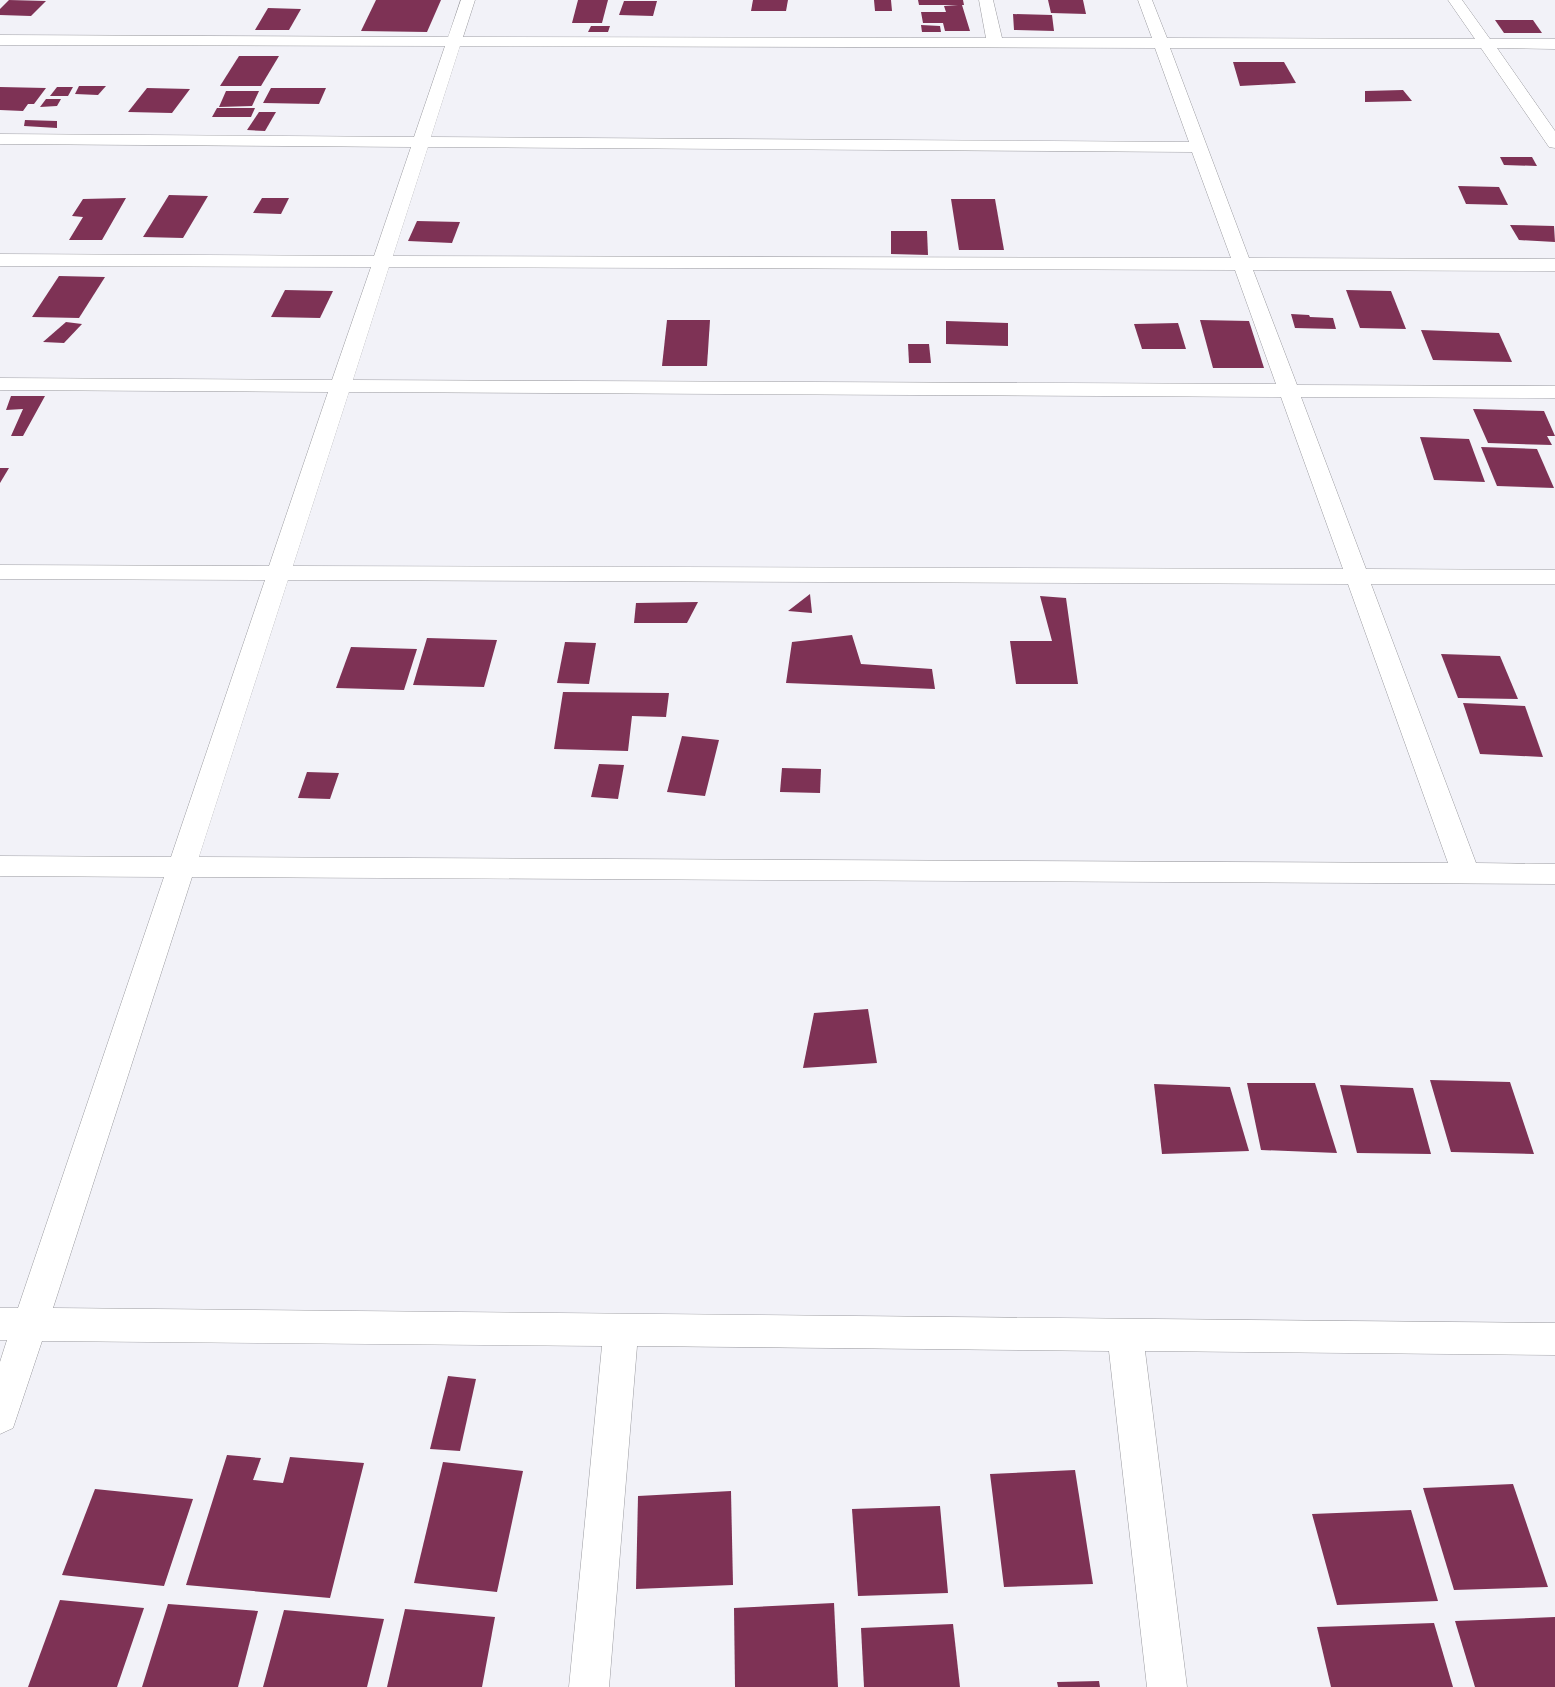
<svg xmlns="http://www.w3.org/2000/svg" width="1555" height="1687" font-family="Spectral,serif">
  <rect width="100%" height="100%" fill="#f2f2f8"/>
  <g fill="#7e3255">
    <path d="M9,0L46,1L31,16L0,15V9Z"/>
    <path d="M376,0H441L427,32L361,31Z"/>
    <path d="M578,0H608L602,23H572Z"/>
    <path d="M753,0H788L786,11H751Z"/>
    <path d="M874,0H891L892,11H875Z"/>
    <path d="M918,0H963L964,5H962L970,31H945L943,23H923L921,12H946L944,6L958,5H919Z"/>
    <path d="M1048,0H1083L1086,14L1051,13Z"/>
    <path d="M624,1H657L653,16L619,15Z"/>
    <path d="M268,8L301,9L289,30H255Z"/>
    <path d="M1013,14L1052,15L1054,31L1014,30Z"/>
    <path d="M1495,20H1533L1542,33H1504Z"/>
    <path d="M921,25L940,26L941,32H922Z"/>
    <path d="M591,26H610L608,32H588Z"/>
    <path d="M239,56H279L261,86H220Z"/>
    <path d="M1233,62H1284L1296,83L1240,86Z"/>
    <path d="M79,86H106L98,95L75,94Z"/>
    <path d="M0,87L46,88L34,104H28L23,111L0,110Z"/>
    <path d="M57,87H73L68,96H50Z"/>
    <path d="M147,88L190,89L172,113L128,112Z"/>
    <path d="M271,88H326L319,104L263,103Z"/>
    <path d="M1403,90L1412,101L1365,102V91Z"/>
    <path d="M226,91H259L252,106L219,107Z"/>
    <path d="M46,99H61L57,106L40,107Z"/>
    <path d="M217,108H255L251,117H212Z"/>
    <path d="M259,112H276L265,131L247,130Z"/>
    <path d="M25,120L57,121V128L24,126Z"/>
    <path d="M1500,157H1532L1537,166L1504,165Z"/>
    <path d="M1458,186L1499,187L1508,205L1466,204Z"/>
    <path d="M169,195L208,196L183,238L143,237Z"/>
    <path d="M126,198L102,240H69L83,217L72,216L83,199Z"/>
    <path d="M262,198H289L281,214L253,213Z"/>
    <path d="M951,199H995L1004,250H959Z"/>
    <path d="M417,221L460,222L452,243L408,241Z"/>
    <path d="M1510,225L1554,226L1555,242L1519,240Z"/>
    <path d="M891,231H927L928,255L891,254Z"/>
    <path d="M59,276L105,277L79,318L32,317Z"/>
    <path d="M285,290L333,291L320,318L271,317Z"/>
    <path d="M1346,290L1391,291L1406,329L1360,328Z"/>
    <path d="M1291,314L1309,315L1310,317L1333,318L1336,329L1295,328Z"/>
    <path d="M667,320H710L707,366H662Z"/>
    <path d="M1200,320L1249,321L1264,368H1213Z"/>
    <path d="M946,321L1008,323V346L946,344Z"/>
    <path d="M66,322L82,324L64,343L43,342Z"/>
    <path d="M1178,323L1186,349H1142L1134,324Z"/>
    <path d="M1421,330L1499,333L1512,362L1433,360Z"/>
    <path d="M908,344H929L931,363H909Z"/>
    <path d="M11,396H45L23,436H11L23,409L6,410Z"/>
    <path d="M1473,409L1544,411L1555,436H1547L1552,445L1488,443Z"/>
    <path d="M1420,437L1469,439L1485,482L1434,480Z"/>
    <path d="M1481,447L1537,449L1554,488L1497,486Z"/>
    <path d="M0,468H9L0,483Z"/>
    <path d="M810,594L812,613L788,611Z"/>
    <path d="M1040,596L1066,598L1078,684H1016L1010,641H1052Z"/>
    <path d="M698,602L687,623H634L636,603Z"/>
    <path d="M852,635L861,664L932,669L935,689L786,683L792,642Z"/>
    <path d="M427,638L497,640L484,687L413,685Z"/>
    <path d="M565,642L596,643L589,684L557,683Z"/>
    <path d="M351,647L417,649L404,690L336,688Z"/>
    <path d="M1441,654L1500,656L1518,699L1458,698Z"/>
    <path d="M563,692L669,693L666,717L632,716L628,751L554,749Z"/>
    <path d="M1463,703L1525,706L1543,757L1480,754Z"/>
    <path d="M682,736L719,740L705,796L667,792Z"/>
    <path d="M599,764L624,765L618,799L591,797Z"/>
    <path d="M782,768L821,769L820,793L780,792Z"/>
    <path d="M307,772L339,773L330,799L298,798Z"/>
    <path d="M868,1009L877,1063L803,1068L814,1013Z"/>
    <path d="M1430,1080L1510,1082L1534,1154L1451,1152Z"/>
    <path d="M1247,1083H1315L1337,1153L1261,1150Z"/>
    <path d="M1154,1084L1230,1087L1249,1151L1162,1154Z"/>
    <path d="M1340,1085L1413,1088L1431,1154L1357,1153Z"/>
    <path d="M448,1376L476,1379L460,1451L430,1449Z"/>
    <path d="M227,1455L261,1458L253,1480L283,1483L290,1457L364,1463L330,1598L186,1585Z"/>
    <path d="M443,1462L523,1471L497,1592L414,1583Z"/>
    <path d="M1075,1470L1093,1584L1004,1587L990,1474Z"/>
    <path d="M1513,1484L1548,1587L1454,1590L1423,1488Z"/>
    <path d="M95,1489L193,1499L164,1586L62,1575Z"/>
    <path d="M731,1491L733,1585L636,1589L638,1496Z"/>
    <path d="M940,1506L948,1593L858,1596L852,1509Z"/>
    <path d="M1411,1510L1438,1601L1337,1605L1312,1514Z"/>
    <path d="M60,1600L144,1608L117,1687H28Z"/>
    <path d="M834,1603L838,1687H735L734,1608Z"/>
    <path d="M168,1604L258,1611L238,1687H142Z"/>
    <path d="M405,1609L495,1617L482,1687H387Z"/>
    <path d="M284,1610L384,1619L367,1687H263Z"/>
    <path d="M1555,1617V1687H1475L1455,1621Z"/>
    <path d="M1434,1623L1453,1687H1331L1317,1627Z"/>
    <path d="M953,1624L960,1687H864L861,1628Z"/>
    <path d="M1099,1681L1100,1687H1058L1057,1682Z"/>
  </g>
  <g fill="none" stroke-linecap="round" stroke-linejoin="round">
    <g stroke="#9b9ba0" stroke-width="1">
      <path id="minor" d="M461,0H475L463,37L986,38L979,0H993L1002,38H1152L1138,0H1152L1167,38L1475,39L1448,0H1462L1490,39H1555V49L1497,48L1555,131V148L1549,147L1481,48H1170L1249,258L1555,259V271L1253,270L1297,385L1555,386V398L1301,397L1366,569L1555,570V584H1371L1476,863L1555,864V884L192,877L53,1308L1555,1323V1355L1145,1351L1187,1687H1147L1109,1351L637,1346L609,1687H569L602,1346L42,1341L13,1428L0,1434V1362L7,1340H0V1308H18L164,877L0,876V856L171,857L265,580L0,579V565L269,566L328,392L0,390V378L332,380L371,267L0,266V254L374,256L411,147L0,144V134L414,137L445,46L0,45V35L448,37ZM460,46L1155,48L1189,142L431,137ZM428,147L1192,152L1231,258L393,256ZM389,267L1235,270L1276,384L353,380ZM349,392L1281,397L1343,569L293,566ZM288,580L1348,584L1448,863L199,857Z"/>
    </g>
    <use href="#minor" fill="#fff" fill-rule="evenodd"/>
  </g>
</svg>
